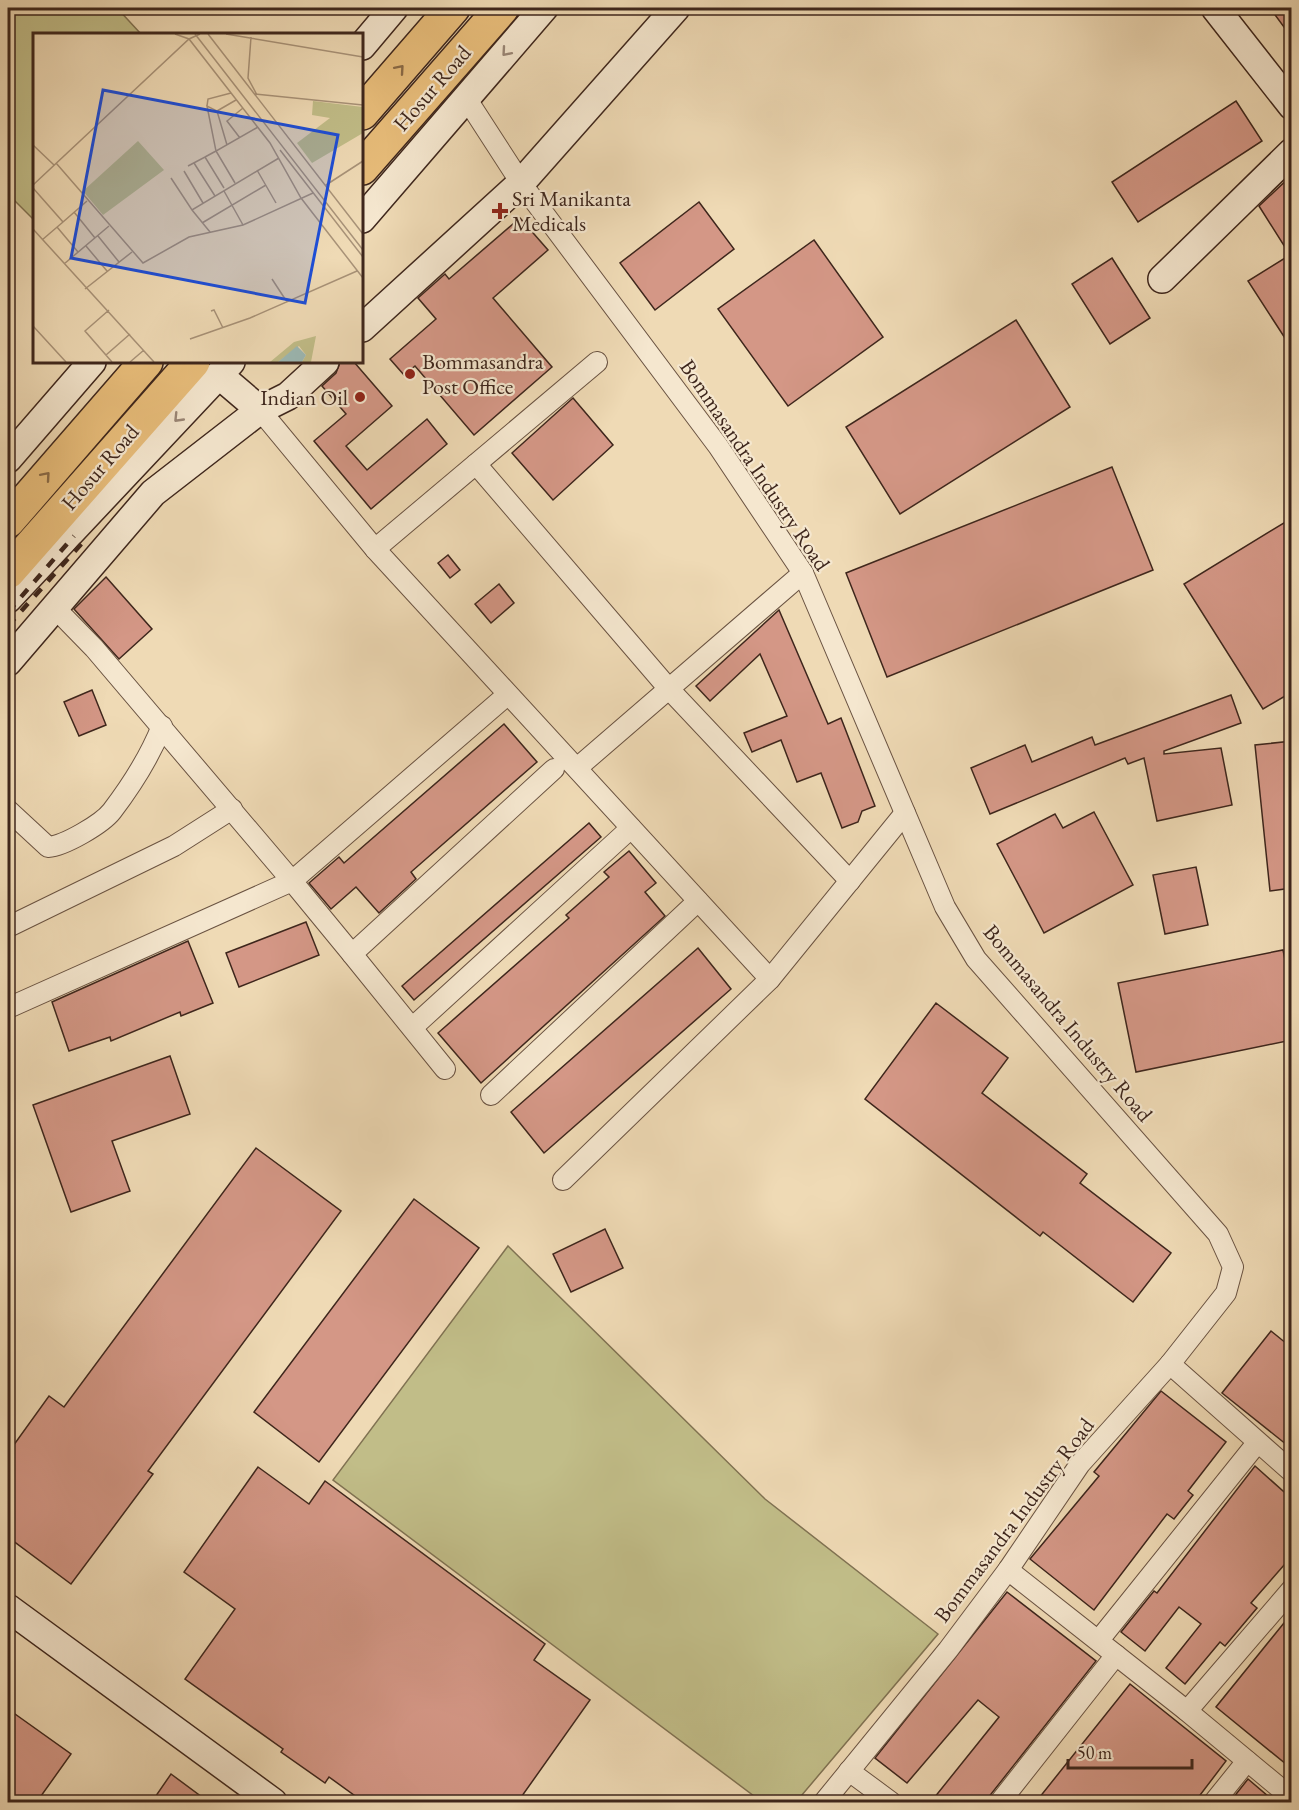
<svg xmlns="http://www.w3.org/2000/svg" width="1299" height="1810" font-family="'EB Garamond',serif">
  <rect width="100%" height="100%" fill="#efdab5"/>
  <filter id="stains"><feTurbulence type="fractalNoise" baseFrequency=".00333" numOctaves="4"/><feColorMatrix values="0 0 0 0 .2 0 0 0 0 .09 0 0 0 0 .02 0 0 0 .5 -.17"/></filter>
  <radialGradient id="worn" r=".72"><stop offset=".6" stop-color="#630" stop-opacity="0"/><stop offset="1" stop-color="#630" stop-opacity=".3"/></radialGradient>
  <g fill="#c1bd88" stroke="#807252" stroke-width="1.5">
    <path d="M8,8H117L141,34H34V220L8,194Z"/>
    <path d="M508,1246L765,1499L938,1634L796,1802H762L333,1480Z"/>
  </g>
  <g fill="#d49786" stroke="#3e261c" stroke-width="1.5">
    <path d="M1270,8H1292V38Z"/>
    <path d="M1236,101L1262,141L1138,222L1112,182Z"/>
    <path d="M1292,175V349L1248,281L1290,255L1259,206Z"/>
    <path d="M699,202L734,249L655,310L620,263Z"/>
    <path d="M520,218L548,250L493,298L552,367L474,435L415,366L404,375L390,359L436,319L418,298L445,274L449,279Z"/>
    <path d="M814,240L883,337L788,406L718,309Z"/>
    <path d="M1112,258L1150,318L1110,344L1072,284Z"/>
    <path d="M1016,320L1070,407L900,514L846,427Z"/>
    <path d="M340,362H354L392,406L346,446L367,470L427,419L447,444L371,509L314,441L346,414L322,386L336,373Z"/>
    <path d="M573,398L613,445L553,500L512,453Z"/>
    <path d="M1112,467L1153,570L887,677L846,573Z"/>
    <path d="M1292,518V692L1263,709L1184,584Z"/>
    <path d="M448,555L460,570L450,578L438,563Z"/>
    <path d="M106,577L152,629L119,659L74,609Z"/>
    <path d="M499,584L514,603L491,623L475,604Z"/>
    <path d="M779,610L828,724L841,718L875,806L862,811L858,822L842,828L821,773L797,782L781,740L752,752L744,733L787,716L760,654L710,701L696,686Z"/>
    <path d="M92,690L106,725L79,736L64,702Z"/>
    <path d="M1231,695L1241,723L1164,751V754L1221,748L1232,805L1157,821L1144,758L1128,764L1125,758L990,814L971,768L1025,745L1032,762L1092,737L1095,745Z"/>
    <path d="M504,724L537,762L411,872L416,879L379,913L356,887L331,909L309,883L339,857L344,863Z"/>
    <path d="M1292,741V888L1270,891L1255,745Z"/>
    <path d="M1094,812L1133,885L1044,933L997,844L1055,814L1063,828Z"/>
    <path d="M589,823L601,837L414,1000L402,986Z"/>
    <path d="M629,851L656,883L645,892L665,916L481,1083L438,1033L569,918L566,915L609,877L604,872Z"/>
    <path d="M1196,867L1208,925L1165,934L1153,875Z"/>
    <path d="M306,922L319,955L239,987L226,953Z"/>
    <path d="M188,941L213,1003L181,1016L180,1012L111,1041L110,1037L69,1051L52,1002Z"/>
    <path d="M698,948L731,989L544,1153L511,1112Z"/>
    <path d="M1283,950L1292,993V1040L1136,1072L1118,983Z"/>
    <path d="M936,1003L1008,1058L982,1093L1087,1174L1080,1183L1171,1253L1133,1302L1043,1232L1040,1236L865,1099Z"/>
    <path d="M170,1056L190,1114L112,1141L130,1191L71,1212L33,1105Z"/>
    <path d="M256,1148L341,1211L148,1471L153,1474L71,1584L8,1537V1453L49,1396L64,1407Z"/>
    <path d="M414,1199L479,1248L319,1462L254,1412Z"/>
    <path d="M605,1229L623,1268L571,1292L553,1254Z"/>
    <path d="M1271,1331L1292,1348V1449L1222,1393Z"/>
    <path d="M1161,1391L1226,1442L1188,1491L1193,1495L1174,1519L1167,1514L1094,1610L1030,1559L1099,1476L1094,1472Z"/>
    <path d="M1255,1466L1292,1499V1556L1251,1603L1257,1608L1225,1646L1220,1642L1185,1684L1166,1668L1201,1624L1179,1607L1145,1651L1121,1632L1154,1591L1157,1593Z"/>
    <path d="M258,1467L309,1504L325,1481L545,1644L534,1660L590,1700L517,1803H365L329,1777L325,1783L281,1752L283,1749L185,1679L235,1609L184,1572Z"/>
    <path d="M1007,1592L1096,1661L984,1803H930L999,1717L978,1700L907,1783L875,1758Z"/>
    <path d="M1292,1613V1769L1216,1707Z"/>
    <path d="M1130,1684L1226,1761L1194,1803H1035Z"/>
    <path d="M8,1709L71,1754L36,1803H8Z"/>
    <path d="M171,1774L210,1803H151Z"/>
    <path d="M1248,1779L1276,1803H1229Z"/>
  </g>
  <g fill="none" stroke-linecap="round" stroke-linejoin="round">
    <g stroke="#6a5342" stroke-width="22">
      <g id="street">
        <path d="M466,98L521,183L718,446L803,573L945,907L976,959L1218,1234L1233,1267L1226,1293L1170,1364L1080,1464L1008,1570L948,1650L824,1802"/>
        <path d="M260,410L375,549L770,979L563,1180"/>
        <path d="M476,464L669,689L850,881"/>
        <path d="M375,549L597,362"/>
        <path d="M55,608L94,648L292,881L507,695"/>
        <path d="M577,768L803,573"/>
        <path d="M8,810L48,847C64,846 102,824 112,811C131,786 150,756 162,726"/>
        <path d="M8,927L174,846L232,809"/>
        <path d="M770,979L905,813"/>
        <path d="M8,1008L292,881L352,954"/>
        <path d="M413,1027L631,828"/>
        <path d="M445,1069L352,954L554,769"/>
        <path d="M491,1095L698,901"/>
        <path d="M1170,1364L1292,1472"/>
        <path d="M1008,1570L1187,1711L1292,1798"/>
        <path d="M1099,1640L1257,1443"/>
        <path d="M1187,1711L1292,1589"/>
        <path d="M849,1771L891,1802"/>
        <path d="M1000,1802L1116,1655"/>
        <path d="M1214,1802L1247,1761"/>
      </g>
    </g>
    <g stroke="#3e261c" stroke-width="30">
      <g id="secondary">
        <path d="M1215,8L1292,106"/>
        <path d="M362,46L394,8"/>
        <path d="M362,219L544,8"/>
        <path d="M1162,279L1292,152"/>
        <path d="M362,328L521,183L676,8"/>
        <path d="M219,375L260,410"/>
        <path d="M8,459L92,362"/>
        <path d="M8,599L231,362"/>
        <path d="M8,662L153,493L260,410L288,396L325,362"/>
        <path d="M8,1608L273,1802"/>
      </g>
    </g>
    <g stroke="#3e261c" stroke-width="36">
      <g id="highway">
        <path d="M362,113L453,8"/>
        <path d="M362,168L502,8"/>
        <path d="M8,521L146,362"/>
        <path d="M8,572L193,362"/>
      </g>
    </g>
    <use href="#street" stroke="#f5e7cf" stroke-width="20"/>
    <use href="#secondary" stroke="#f5e7cf" stroke-width="27"/>
    <use href="#highway" stroke="#e8bd7a" stroke-width="33"/>
    <g stroke="#3e261c" stroke-width="4.5" stroke-dasharray="10 10" stroke-linecap="butt">
      <path d="M8,612L74,536"/>
      <path d="M8,626L83,542"/>
    </g>
  </g>
  <defs><path id="oneway-chevron" d="M-2-3.5L2.5 0L-2 3.5" fill="none" stroke-width="1.6" stroke-linecap="round" stroke-linejoin="round" transform="scale(1.5)"/></defs>
  <g stroke="#9a8676">
    <use href="#oneway-chevron" transform="translate(506 52) rotate(131)"/>
    <use href="#oneway-chevron" transform="translate(178 418) rotate(134)"/>
  </g>
  <g stroke="#8a6a46">
    <use href="#oneway-chevron" transform="translate(400 69) rotate(-49)"/>
    <use href="#oneway-chevron" transform="translate(46 476) rotate(-49)"/>
  </g>
  <g fill="#8f2418" stroke="#f5e7cf" stroke-width="2">
    <path d="M497 202h6v6h6v6h-6v6h-6v-6h-6v-6h6z"/>
    <circle cx="410" cy="374" r="6"/>
    <circle cx="360" cy="397" r="6"/>
  </g>
  <g text-anchor="middle" dominant-baseline="central" stroke-width="4.5" stroke-linejoin="round" paint-order="stroke">
    <g font-size="22" fill="#3e261c" stroke="#f5e7cf">
      <text transform="translate(432 88) rotate(-49)">Hosur Road</text>
      <text transform="translate(755 465) rotate(56)">Bommasandra Industry Road</text>
      <text transform="translate(100 467) rotate(-49)">Hosur Road</text>
      <text transform="translate(1068 1023) rotate(50)">Bommasandra Industry Road</text>
      <text transform="translate(1014 1520) rotate(-53)">Bommasandra Industry Road</text>
    </g>
    <g font-size="22" fill="#3e261c" stroke="#f5e7cf" text-anchor="start">
      <text x="512" y="198">Sri Manikanta<tspan x="512" dy="25">Medicals</tspan></text>
      <text x="422" y="361">Bommasandra<tspan x="422" dy="25">Post Office</tspan></text>
      <text x="348" y="397" text-anchor="end">Indian Oil</text>
    </g>
  </g>
  <g transform="translate(33 33)">
    <rect width="330" height="330" fill="#efdab5"/>
    <path d="M280,68L330,74V100L279,130L264,110L297,85L279,82ZM105,108L131,137L70,182L50,158ZM283,303L278,329H269L273,322L266,313L245,329H237L261,309Z" fill="#c1bd88"/>
    <path d="M264,313L273,322L269,329H245Z" fill="#9cb9b5"/>
    <path fill="none" stroke="#a89278" stroke-width="1.5" d="M142,1L156,6L237,110L268,165L330,245M162,1L330,217M175,1L330,201M193,1L330,24M218,4L215,45L224,62M222,61L330,72M174,73L175,66L198,60M184,78L203,67M207,105L194,88L210,75M0,112L21,132M247,117L330,224M172,124L183,118L174,73L184,78L194,112M23,130L110,230L156,204L210,192L280,160M161,130L182,163M155,133L172,124L191,155M224,137L243,170M151,138L170,170M138,145L159,177L246,125M202,150L183,118L225,94M0,152L156,6L167,1M293,152L330,128M0,155L30,189L9,207M191,158L210,192M159,177L177,199M41,179L62,205M30,189L54,168M169,190L233,152M24,194L45,219M0,196L121,329M65,203L86,229M53,213L74,238M31,231L76,193M239,246L254,269M52,256L99,219M76,277L52,298L79,329M178,278L181,277L190,295M0,293L33,329M157,306L217,285L324,238M73,322L97,301M97,329L111,317"/>
    <path fill="#1d4ed8" fill-opacity="0.15" stroke="#1d4ed8" stroke-width="3" d="M70,57L305,102L272,270L38,225Z"/>
    <rect width="330" height="330" fill="none" stroke="#3e261c" stroke-width="3"/>
  </g>
  <rect width="1299" height="1810" fill="none" stroke="#efdab5" stroke-width="30"/>
  <rect x="9" y="9" width="1281" height="1792" fill="none" stroke="#3e261c" stroke-width="3"/>
  <rect x="15" y="15" width="1269" height="1780" fill="none" stroke="#3e261c" stroke-width="1.5"/>
  <path d="M1068 1759v9h124v-9" fill="none" stroke="#3e261c" stroke-width="3"/>
  <text x="1077" y="1759" font-size="18" fill="#3e261c" stroke="#f5e7cf" stroke-width="4.5" paint-order="stroke">50 m</text>
  <rect width="100%" height="100%" filter="url(#stains)"/>
  <rect width="100%" height="100%" fill="url(#worn)"/>
</svg>
